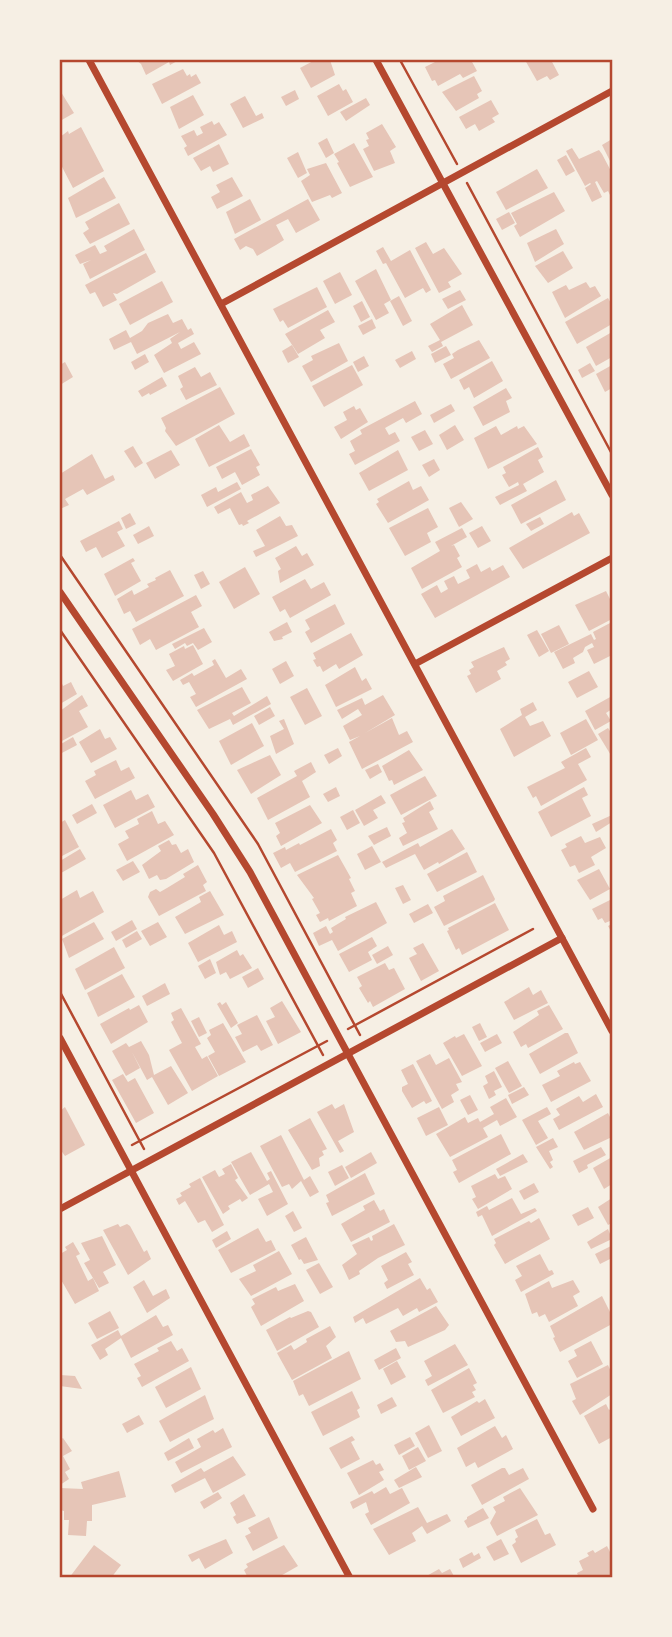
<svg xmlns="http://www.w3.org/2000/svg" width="672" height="1637" font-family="'DejaVu Sans',sans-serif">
  <rect width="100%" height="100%" fill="#f6efe4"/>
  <g fill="#e6c5b7">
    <path d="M136,60H179L170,65L169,62L146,75L141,64Z"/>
    <path d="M315,60H330L335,75L311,88L300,68Z"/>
    <path d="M439,60H471L477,71L463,78L460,74L438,86L435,80L432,81L425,67Z"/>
    <path d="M525,60H551L559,75L550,80L547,76L537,81Z"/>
    <path d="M183,69L187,76L190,74L191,77L196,74L201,83L162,104L152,84Z"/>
    <path d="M474,76L482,91L477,94L479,98L456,111L442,92Z"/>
    <path d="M339,84L343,91L346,89L353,102L328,116L317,96Z"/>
    <path d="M295,90L299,99L286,106L281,97Z"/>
    <path d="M61,92L74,113L60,121V93Z"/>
    <path d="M193,95L204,115L179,129L170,107Z"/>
    <path d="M245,96L256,116L262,113L264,118L243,128L230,104Z"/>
    <path d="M366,98L370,105L346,121L340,112Z"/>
    <path d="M491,100L499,114L492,118L495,122L479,131L475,124L466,129L459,117Z"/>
    <path d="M212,121L214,125L219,122L227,135L188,156L184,148L187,146L181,136L194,130L197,136L203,133L200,127Z"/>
    <path d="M382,124L396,147L390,151L395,163L374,171L363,149L369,146L366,140L369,139L366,133Z"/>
    <path d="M81,127L104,171L73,188L60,163V137L68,131L69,134Z"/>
    <path d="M327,138L334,153L326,158L318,143Z"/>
    <path d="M612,139V165L602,145Z"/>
    <path d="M354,143L373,177L350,187L337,163L339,162L334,154Z"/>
    <path d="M219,144L229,164L213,172L210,166L201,171L193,158Z"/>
    <path d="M572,148L579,159L599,150L602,154L612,173V199L608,191L604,193L597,181L595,182L602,197L592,202L585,188L591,184L590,183L585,186L566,151Z"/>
    <path d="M298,152L307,173L298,178L287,158Z"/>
    <path d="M566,155L575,171L566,176L557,160Z"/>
    <path d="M326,163L342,193L332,198L330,195L312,202L301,181L310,175L307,169Z"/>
    <path d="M537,169L548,188L506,210L496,192Z"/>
    <path d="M104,177L116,198L76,218L68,198Z"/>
    <path d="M232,177L243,196L217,209L211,197L220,192L216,185Z"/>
    <path d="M554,192L565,211L520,237L514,226L517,224L511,213Z"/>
    <path d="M250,199L261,220L235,234L226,212Z"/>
    <path d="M308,199L320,220L296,233L288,219L276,225L284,240L276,245L257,256L253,249L246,246L240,250L234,239Z"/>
    <path d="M119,203L130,224L90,244L83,233L89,229L85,222Z"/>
    <path d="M509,212L515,223L502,230L496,219Z"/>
    <path d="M134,229L145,250L90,279L83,264L91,260L80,264L75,255L95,245L100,254L107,251L104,246Z"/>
    <path d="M556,229L564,244L535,262L527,243Z"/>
    <path d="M426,242L433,254L444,248L462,274L448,282L451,287L439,293L415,248Z"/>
    <path d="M383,247L391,261L410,250L431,290L426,293L423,288L405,298L386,263L383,264L376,251Z"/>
    <path d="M563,251L573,268L548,283L535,266Z"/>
    <path d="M146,253L156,272L117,294L113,293L117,300L103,307L95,292L90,294L85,285Z"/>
    <path d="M376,269L391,300L384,304L389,313L376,320L355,281Z"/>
    <path d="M340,272L352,295L335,304L323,281Z"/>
    <path d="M162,281L173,302L130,325L119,304Z"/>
    <path d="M586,282L590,288L595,286L601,296L565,318L552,292L566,285L569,290Z"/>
    <path d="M317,287L327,307L288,328L283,320L280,322L273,309Z"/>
    <path d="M460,290L466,300L448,309L442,299Z"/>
    <path d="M399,296L412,321L403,326L390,301Z"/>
    <path d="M608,298L612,305V324L577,344L565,322Z"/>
    <path d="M362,301L370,317L361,322L353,306Z"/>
    <path d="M462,305L473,325L441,342L443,346L432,352L428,346L440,340L430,324Z"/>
    <path d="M328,310L335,322L320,330L325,338L298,354L285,334Z"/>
    <path d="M168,314L173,323L182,319L188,330L191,328L194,334L178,343L181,349L194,342L201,354L164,373L154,355L172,343L170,339L180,332L137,354L131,342L114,350L109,339L126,330L130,338L142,331L148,323Z"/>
    <path d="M372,319L376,328L363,335L358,326Z"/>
    <path d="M612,332V357L596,366L586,347Z"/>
    <path d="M479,340L490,358L451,379L443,364L454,358L452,354L458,350Z"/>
    <path d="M339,343L348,361L311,382L302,366L313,360L311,356Z"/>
    <path d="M292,345L299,357L288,363L282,351Z"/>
    <path d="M446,346L451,355L435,363L431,354Z"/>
    <path d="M412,351L416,359L400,368L395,360Z"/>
    <path d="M145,354L149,362L135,370L131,362Z"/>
    <path d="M364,356L369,366L358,372L353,362Z"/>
    <path d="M492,361L503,381L474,398L469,387L464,390L459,380Z"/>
    <path d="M65,362L73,377L60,385V365Z"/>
    <path d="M590,363L595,371L582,378L578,370Z"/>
    <path d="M352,365L363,385L324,407L312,386Z"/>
    <path d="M612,365V388L605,392L596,374Z"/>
    <path d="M195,367L201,377L210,372L217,385L186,400L180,389L183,387L178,376Z"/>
    <path d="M162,377L167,386L150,395L149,393L142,397L138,391Z"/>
    <path d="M220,387L235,414L176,446L165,431L166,428L161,418Z"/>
    <path d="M506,388L512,398L506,401L510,412L483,426L473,407Z"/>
    <path d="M415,401L422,414L406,423L403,418L385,428L389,435L395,432L400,441L355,465L349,454L355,451L350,441L362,434L360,430Z"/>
    <path d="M451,404L455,411L434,423L430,415Z"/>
    <path d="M354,406L356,410L360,408L368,422L341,439L334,427L347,420L343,412Z"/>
    <path d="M219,425L230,442L244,434L250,446L209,467L195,439Z"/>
    <path d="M455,425L464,440L447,450L439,435Z"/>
    <path d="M496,426L501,435L517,426L518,429L524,426L537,444L488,469L474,438Z"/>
    <path d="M425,430L433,444L419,451L411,437Z"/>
    <path d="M133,446L143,463L135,468L124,451Z"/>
    <path d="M538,447L543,457L538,460L544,472L523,484L527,491L500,505L495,497L519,485L518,482L509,487L502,475L506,473L503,467Z"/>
    <path d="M251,449L260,465L256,467L260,475L242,485L235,472L222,479L216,467Z"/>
    <path d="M171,450L180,465L155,479L146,463Z"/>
    <path d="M398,450L408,470L369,491L359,473Z"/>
    <path d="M92,454L105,479L113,475L115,480L87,495L83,489L65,499L69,505L60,509V474Z"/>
    <path d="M434,459L440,470L429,477L422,465Z"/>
    <path d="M556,480L566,500L521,524L511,505Z"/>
    <path d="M409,481L413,490L421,486L429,500L388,523L376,504L379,502L377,499Z"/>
    <path d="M237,482L241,489L207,507L201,495L216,487L218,492Z"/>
    <path d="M268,486L280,503L247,521L249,523L243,526L242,524L239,525L230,508L218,514L214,507L241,492L247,503L253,500L251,495Z"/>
    <path d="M461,502L473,519L459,527L449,508Z"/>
    <path d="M428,508L438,527L427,533L431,542L405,556L389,528Z"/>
    <path d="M572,512L574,516L579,513L590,533L523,569L509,548Z"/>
    <path d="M130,513L136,524L126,529L121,518Z"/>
    <path d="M280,516L286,526L292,525L298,536L256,557L253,551L265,546L256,530Z"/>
    <path d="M540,517L544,524L531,531L526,524Z"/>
    <path d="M119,521L123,529L117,532L125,546L102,558L96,547L86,552L80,541Z"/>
    <path d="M149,526L154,536L138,544L133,535Z"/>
    <path d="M482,526L491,541L478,548L469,533Z"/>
    <path d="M462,528L467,537L451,546L454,545L460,556L457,558L462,567L422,589L411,568L440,551L435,542Z"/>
    <path d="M296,546L302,556L307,553L314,565L280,583L278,571L281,569L275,558Z"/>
    <path d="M133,558L135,561L131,563L141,581L115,596L104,574Z"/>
    <path d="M477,564L481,572L490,567L492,571L503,565L510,577L435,618L421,594L437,585L441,593L448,589L444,581L454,576L458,584L470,578L466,570Z"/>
    <path d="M245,567L260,594L234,609L219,582Z"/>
    <path d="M170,570L184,596L136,622L130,611L124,614L117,599L132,590L134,595L149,587L147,584L156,580L155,578Z"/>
    <path d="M203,571L210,584L201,589L194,575Z"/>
    <path d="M305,579L311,589L324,582L331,595L290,618L285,609L280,612L272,597Z"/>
    <path d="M606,591L612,603V619L589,631L575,605Z"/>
    <path d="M196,595L202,606L191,612L199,627L156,650L150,639L140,645L132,629Z"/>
    <path d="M335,604L345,624L311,643L305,632L310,629L305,620Z"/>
    <path d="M287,622L292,632L282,637L283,639L274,641L269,632Z"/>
    <path d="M612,622V655L594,664L587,650L594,647L592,643L585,647L583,652L573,658L575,663L563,669L554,652L591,634L594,640L596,639L593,632Z"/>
    <path d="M559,625L569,644L551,653L541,634Z"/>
    <path d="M204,628L212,642L198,650L193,643L187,646L185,643L175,649L172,644Z"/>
    <path d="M537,630L549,651L539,657L527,635Z"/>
    <path d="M351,633L363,655L339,669L336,664L323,672L320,666L317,667L313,660L316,659L313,653Z"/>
    <path d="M193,645L203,664L173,681L166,670L175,666L169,654L184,646L185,649Z"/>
    <path d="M504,647L510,659L505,662L507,665L497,671L501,679L476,693L467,676L471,674L469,670L474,667L471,662Z"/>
    <path d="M215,659L226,678L241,669L247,679L196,707L190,697L196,694L189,682L183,685L180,680L192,673L194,676L214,665L212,661Z"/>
    <path d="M286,661L294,676L280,684L272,669Z"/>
    <path d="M355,667L362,681L366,678L372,689L336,707L325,685Z"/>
    <path d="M589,671L598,687L577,698L568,682Z"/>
    <path d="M60,679L63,686L71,682L77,694L60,704Z"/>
    <path d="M242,687L251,703L232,713L234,716L267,696L271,704L233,725L230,719L209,729L197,710Z"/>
    <path d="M307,688L322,716L305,725L290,697Z"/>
    <path d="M82,695L88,706L79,711L88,727L60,742V711Z"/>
    <path d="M383,695L395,715L365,733L392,718L399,735L407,731L413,742L362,769L349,742L360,736L350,740L343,726L362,715L358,709L342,719L337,710L362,698L365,705Z"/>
    <path d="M612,696V709L606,713L611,721L595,730L585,711Z"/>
    <path d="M533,702L537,710L525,717L530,726L543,721L551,736L514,757L500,729L522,715L520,709Z"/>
    <path d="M270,707L275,716L259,725L254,716Z"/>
    <path d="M284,719L294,744L276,754L270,736L284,729L279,721Z"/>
    <path d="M586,719L598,740L571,755L560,733Z"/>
    <path d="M252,723L264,746L231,765L219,741Z"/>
    <path d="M608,728L612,734V757L598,734Z"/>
    <path d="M100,729L105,739L110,737L117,749L91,763L79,742Z"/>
    <path d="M73,737L77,745L60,754L61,744Z"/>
    <path d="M338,748L342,756L329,764L324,755Z"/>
    <path d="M586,748L591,757L578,764L587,780L541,806L536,796L533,798L527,787L565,768L561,762Z"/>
    <path d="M409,750L423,770L394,785L392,780L389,781L382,766Z"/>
    <path d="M270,755L281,775L251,794L237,770Z"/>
    <path d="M116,760L121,771L129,767L135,778L95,799L85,781L96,775L94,771Z"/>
    <path d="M311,762L316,772L302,781L310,797L268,820L257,798L297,776L294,771Z"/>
    <path d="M378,764L382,772L370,779L365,770Z"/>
    <path d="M425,776L437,796L401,815L390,795Z"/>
    <path d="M336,787L340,796L328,802L323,794Z"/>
    <path d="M584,787L588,795L582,798L591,816L551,837L538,812Z"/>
    <path d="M131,790L136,800L148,794L155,807L115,828L103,805Z"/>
    <path d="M381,795L386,803L373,810L378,818L364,826L355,810Z"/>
    <path d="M430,801L434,809L429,812L438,829L403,846L399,838L407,833L402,823L405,822L403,818Z"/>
    <path d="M92,804L97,813L77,824L72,815Z"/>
    <path d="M310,805L322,823L281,846L276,836L280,833L275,823Z"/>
    <path d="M353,810L360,823L347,830L340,817Z"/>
    <path d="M152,811L158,824L165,821L174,835L127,861L118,844L129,838L125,831L139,824L137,819Z"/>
    <path d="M612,815V822L596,832L592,824Z"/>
    <path d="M65,820L79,847L62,856L60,851V823Z"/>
    <path d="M387,827L391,836L374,845L368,836Z"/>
    <path d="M331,829L337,840L333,843L337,851L295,872L290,863L281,868L273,853L285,847L286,850L299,843L300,845Z"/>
    <path d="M452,829L465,849L439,864L438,862L424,870L415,854L386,868L382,862L418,843L420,847Z"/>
    <path d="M581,836L585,843L600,837L606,848L591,857L595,865L579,873L575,865L570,867L561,850L567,847L565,844Z"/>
    <path d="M169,840L172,845L176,844L181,853L188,849L194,862L166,879L160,880L157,875L149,879L142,865L161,851L158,846Z"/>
    <path d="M372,846L381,862L365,870L357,854Z"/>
    <path d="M80,849L86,859L61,873L60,861Z"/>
    <path d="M467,852L477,872L437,892L427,874Z"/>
    <path d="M338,855L351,878L349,879L355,891L351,893L357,906L329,921L328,918L320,922L316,915L320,913L312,899L314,898L297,875Z"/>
    <path d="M133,861L140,872L123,881L116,870Z"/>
    <path d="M198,865L207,882L203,885L206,891L159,916L148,897L150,892L156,889L160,892L167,888L185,877L183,874Z"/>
    <path d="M599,869L610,889L590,900L577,880Z"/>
    <path d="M483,875L495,899L494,901L444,926L434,907L445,901L443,896Z"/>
    <path d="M403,885L411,900L403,904L395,888Z"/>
    <path d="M77,890L80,898L93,891L104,912L60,937V919L62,917L60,912V900Z"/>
    <path d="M210,891L224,915L185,934L175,917L201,902L199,897Z"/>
    <path d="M612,899V933L608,926L612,924L610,921L605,923L602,918L598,920L592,909Z"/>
    <path d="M376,902L387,923L338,951L332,940L319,946L313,933L326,926L330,934L333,932L331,928L346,919L345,917Z"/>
    <path d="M495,903L509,930L462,955L459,948L456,950L447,931L449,930L448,928Z"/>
    <path d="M428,904L433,913L414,923L409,914Z"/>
    <path d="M132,920L137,929L116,941L111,932Z"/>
    <path d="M94,922L104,939L69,958L62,939Z"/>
    <path d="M158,922L167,937L150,946L141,931Z"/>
    <path d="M219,925L224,935L232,931L237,942L198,962L188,943Z"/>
    <path d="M137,931L142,939L126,948L122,940Z"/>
    <path d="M372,937L377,946L368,952L372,960L349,972L339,954Z"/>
    <path d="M423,943L439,971L421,981L409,958L417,954L413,948Z"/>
    <path d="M388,946L393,955L377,964L372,955Z"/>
    <path d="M114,947L125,968L85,990L75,969Z"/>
    <path d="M237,950L240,956L243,954L252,968L230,979L226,972L220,975L216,962Z"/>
    <path d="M210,959L216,973L205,979L198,966Z"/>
    <path d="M385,963L389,970L394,968L405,989L373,1007L370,1001L368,1003L359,988L362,986L357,977Z"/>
    <path d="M258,968L264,979L248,988L242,977Z"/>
    <path d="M122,974L135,997L98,1017L87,993Z"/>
    <path d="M165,983L170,994L147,1006L142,996Z"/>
    <path d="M529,987L533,995L541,990L548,1003L514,1020L504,1002Z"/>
    <path d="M282,1001L301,1032L278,1044L266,1021L275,1017L270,1008Z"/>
    <path d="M220,1002L222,1005L226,1002L238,1023L231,1028L217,1004Z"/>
    <path d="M139,1005L148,1022L111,1044L100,1024L129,1008L130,1010Z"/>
    <path d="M549,1005L563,1029L528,1048L526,1044L521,1047L513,1032L539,1015L537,1011Z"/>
    <path d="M181,1008L201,1044L195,1047L202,1059L207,1056L218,1076L192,1091L169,1050L182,1043L171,1022L174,1020L171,1013Z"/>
    <path d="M257,1015L273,1045L261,1051L257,1045L243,1052L235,1037L242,1034L237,1025Z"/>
    <path d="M199,1017L207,1033L199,1037L191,1021Z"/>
    <path d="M223,1023L246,1062L219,1076L208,1056L215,1052L207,1038L211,1035L209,1030Z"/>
    <path d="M480,1023L487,1037L479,1041L472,1027Z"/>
    <path d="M565,1033H568L578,1053L540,1074L529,1054Z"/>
    <path d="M464,1034L482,1066L462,1076L443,1043L455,1036L456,1038Z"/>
    <path d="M497,1034L502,1043L485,1052L480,1043Z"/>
    <path d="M141,1041L149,1055L154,1075L171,1066L188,1093L168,1105L152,1077L147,1080L132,1052L140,1068L126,1076L112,1051L126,1043L129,1047Z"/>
    <path d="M430,1054L436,1065L449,1058L462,1082L456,1084L459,1090L451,1095L454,1102L442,1109L416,1061Z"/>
    <path d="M508,1061L522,1086L509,1093L495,1068Z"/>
    <path d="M574,1062L575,1064L580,1062L591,1081L551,1102L542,1085L560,1076L557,1071Z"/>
    <path d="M413,1064L432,1101L426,1104L424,1101L412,1108L402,1091V1087L408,1084L401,1070Z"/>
    <path d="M494,1071L502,1087L494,1091L496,1095L489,1099L483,1086L488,1083L485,1076Z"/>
    <path d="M123,1074L128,1082L135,1078L154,1113L136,1123L112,1080Z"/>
    <path d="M524,1087L529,1095L512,1104L508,1095Z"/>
    <path d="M596,1094L603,1107L559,1130L553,1119L560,1115L556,1109L579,1096L583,1102Z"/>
    <path d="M470,1095L478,1110L468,1115L460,1100Z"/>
    <path d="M506,1098L517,1117L500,1126L497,1120L483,1128L488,1137L450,1157L436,1134L465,1117L468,1123L478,1118L480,1122L494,1114L490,1107Z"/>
    <path d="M332,1104L335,1109L344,1104L354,1132L338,1141L344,1151L340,1153L317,1112Z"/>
    <path d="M65,1107L85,1145L65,1156L60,1149V1111Z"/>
    <path d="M439,1107L448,1125L426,1136L417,1118Z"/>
    <path d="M547,1107L551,1114L538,1121L548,1138L536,1145L522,1120Z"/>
    <path d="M608,1113L612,1121V1137L584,1150L574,1132Z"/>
    <path d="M310,1118L327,1149L322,1151L324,1155L319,1158L320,1166L312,1170L288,1130Z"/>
    <path d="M501,1134L511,1154L459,1183L453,1172L457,1170L452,1160Z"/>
    <path d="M281,1135L304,1180L310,1176L319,1192L310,1197L301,1181L292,1189L289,1184L282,1187L260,1146Z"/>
    <path d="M553,1138L558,1147L549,1151L553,1160L550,1162L553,1167L550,1169L536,1147Z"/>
    <path d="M601,1147L606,1155L587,1165L588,1168L579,1173L573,1161Z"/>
    <path d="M251,1152L267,1181L270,1179L267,1173L271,1171L288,1204L267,1216L258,1199L273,1192L269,1184L250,1195L231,1162Z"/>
    <path d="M371,1152L377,1163L351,1178L345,1167Z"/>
    <path d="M523,1154L528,1162L500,1176L496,1169Z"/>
    <path d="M612,1157V1184L604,1189L593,1168Z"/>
    <path d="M231,1164L238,1178L235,1180L248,1198L242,1202L240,1199L228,1206L230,1209L223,1214L202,1177L215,1170L219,1177L225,1174L222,1169Z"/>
    <path d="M342,1165L349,1178L335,1186L328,1172Z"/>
    <path d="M365,1173L375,1194L332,1216L326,1203L329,1202L326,1195Z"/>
    <path d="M495,1174L498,1179L505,1176L512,1189L478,1209L472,1199L476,1197L471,1186Z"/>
    <path d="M200,1178L224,1225L212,1232L205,1220L198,1223L185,1201L179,1205L176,1199L182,1196L180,1193L191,1187L189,1184Z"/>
    <path d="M534,1183L539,1192L524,1200L519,1191Z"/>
    <path d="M512,1198L521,1214L535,1208L537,1211L492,1236L482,1215L478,1217L476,1212L487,1206L489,1210Z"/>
    <path d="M612,1198V1223L608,1225L598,1207Z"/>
    <path d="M374,1200L380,1211L384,1209L390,1222L351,1242L341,1224L365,1210L363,1206Z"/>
    <path d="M588,1207L594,1218L578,1226L572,1215Z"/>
    <path d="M293,1211L302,1228L294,1232L285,1216Z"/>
    <path d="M539,1218L550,1239L505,1264L494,1245L496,1243L494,1239L529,1221L531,1223Z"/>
    <path d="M118,1224L120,1227L127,1224L130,1226L144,1252L147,1250L151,1259L128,1275L103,1230Z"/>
    <path d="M394,1224L405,1245L378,1258L359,1271L360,1274L349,1280L342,1265L357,1254L352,1245L369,1237L371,1241L373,1240L372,1236Z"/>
    <path d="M258,1228L266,1242L271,1240L276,1250L231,1273L218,1250Z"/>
    <path d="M608,1229L612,1239L591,1249L587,1242Z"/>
    <path d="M227,1231L231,1239L216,1248L212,1240Z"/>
    <path d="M102,1236L116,1265L103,1272L109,1283L99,1288L84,1263L90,1260L81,1243Z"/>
    <path d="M306,1237L318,1260L304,1264L301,1259L299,1260L291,1245Z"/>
    <path d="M73,1242L80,1254L76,1256L88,1281L93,1278L99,1291L75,1304L60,1278V1254L67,1250L65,1247Z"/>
    <path d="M611,1246L612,1258L600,1264L595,1254Z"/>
    <path d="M279,1251L292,1274L251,1296L239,1279L256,1271L253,1265Z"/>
    <path d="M406,1252L412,1262L408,1264L414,1275L387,1289L384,1283L388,1280L381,1266Z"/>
    <path d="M540,1254L549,1271L552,1270L554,1274L521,1292L515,1280L522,1276L516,1266Z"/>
    <path d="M319,1263L333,1287L320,1294L306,1270Z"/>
    <path d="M420,1278L427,1290L430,1288L438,1302L419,1312L417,1308L403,1316L398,1308L366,1324L363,1318L355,1323L353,1317Z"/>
    <path d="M144,1280L153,1296L166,1289L170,1298L147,1313L133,1287Z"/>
    <path d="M573,1280L580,1292L573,1296L578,1306L549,1322L545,1314L539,1317L537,1312L532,1314L525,1294L549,1281L552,1288Z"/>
    <path d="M295,1284L304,1301L261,1326L251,1307L255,1304L252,1299L276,1287L278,1291Z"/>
    <path d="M602,1296L612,1316V1324L560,1352L553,1338L555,1337L550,1326Z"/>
    <path d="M436,1306L449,1325L445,1330L408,1347L405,1341L396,1342L390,1331Z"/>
    <path d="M110,1311L119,1328L97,1339L88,1323Z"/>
    <path d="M308,1311L311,1312L319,1327L277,1351L266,1330L290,1317L291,1318Z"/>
    <path d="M156,1315L163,1327L168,1325L173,1335L131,1358L121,1338L105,1349L108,1355L100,1360L91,1345L118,1330L121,1336Z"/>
    <path d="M330,1326L336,1337L326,1346L332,1358L292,1380L277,1353L291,1345L294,1350L307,1342L306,1339Z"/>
    <path d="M171,1341L177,1351L182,1348L189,1361L142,1387L137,1378L141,1376L134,1364L159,1351L157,1348Z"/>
    <path d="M591,1341L603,1364L577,1378L568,1361L577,1356L574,1350Z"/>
    <path d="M455,1344L468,1365L428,1386L425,1380L432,1376L424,1361Z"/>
    <path d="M396,1348L401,1358L379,1370L374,1360Z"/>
    <path d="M349,1351L361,1379L309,1406L303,1394L299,1396L293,1381Z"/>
    <path d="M397,1361L406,1377L391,1385L383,1369Z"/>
    <path d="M608,1365L612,1374V1394L580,1415L572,1401L576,1399L570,1384Z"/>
    <path d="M191,1367L201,1389L166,1408L155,1387Z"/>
    <path d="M469,1368L477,1383L473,1385L476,1390L472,1392L475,1397L443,1413L431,1390Z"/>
    <path d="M60,1375L75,1376L82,1389L60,1386Z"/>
    <path d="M352,1391L360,1408L357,1410L360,1417L323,1436L311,1412Z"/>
    <path d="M205,1395L214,1419L170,1442L159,1421Z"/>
    <path d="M392,1397L397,1406L381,1414L377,1405Z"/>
    <path d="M485,1399L495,1418L461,1436L451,1417L477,1401L479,1403Z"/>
    <path d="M606,1404L609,1410L612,1408V1437L599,1444L584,1416Z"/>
    <path d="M139,1415L144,1424L127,1433L122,1424Z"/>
    <path d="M429,1425L442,1451L428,1458L415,1433Z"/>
    <path d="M495,1426L502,1438L506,1435L513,1449L478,1468L475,1462L466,1467L457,1448Z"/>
    <path d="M223,1428L232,1447L181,1473L175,1462L201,1447L197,1439L213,1430L215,1433Z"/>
    <path d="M352,1436L355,1440L351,1442L360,1459L341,1469L329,1448Z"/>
    <path d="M410,1437L415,1446L399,1455L394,1445Z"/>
    <path d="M63,1438L72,1451L63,1456L70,1469L65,1472L69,1479L60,1485V1440Z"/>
    <path d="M189,1438L194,1448L168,1461L164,1453Z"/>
    <path d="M418,1447L426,1461L409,1470L402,1456Z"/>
    <path d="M233,1456L246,1475L213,1493L205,1478L175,1493L171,1485L201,1468L204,1472Z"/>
    <path d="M373,1460L376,1465L380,1463L384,1470L379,1472L384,1480L359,1495L347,1473Z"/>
    <path d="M416,1467L422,1477L399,1488L394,1480Z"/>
    <path d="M502,1468H505L509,1475L523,1468L529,1479L482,1505L471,1485Z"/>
    <path d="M119,1471L126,1497L92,1505V1521H87L86,1536L68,1535L69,1520H64V1511L60,1510V1488L83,1489L81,1482Z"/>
    <path d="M386,1487L390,1494L402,1488L410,1503L371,1525L365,1514L369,1512L366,1502L353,1509L350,1502L372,1491L374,1494Z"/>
    <path d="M520,1488L538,1515L497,1536L490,1523L496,1512L493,1507L505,1501L503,1497Z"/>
    <path d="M218,1492L222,1498L204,1509L200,1502Z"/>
    <path d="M244,1494L256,1516L237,1524L233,1517L236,1515L230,1503Z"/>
    <path d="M418,1507L427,1523L447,1514L451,1521L427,1534L422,1526L412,1533L416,1541L389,1555L373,1529Z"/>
    <path d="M483,1508L489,1518L468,1528L464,1521L467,1519V1517Z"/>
    <path d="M269,1517L278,1538L253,1551L245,1536L251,1533L248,1528Z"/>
    <path d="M537,1519L545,1535L550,1533L556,1545L521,1563L512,1545L516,1542L515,1539L518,1537L515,1530Z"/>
    <path d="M226,1539L233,1553L205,1569L199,1558L192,1562L188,1555Z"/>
    <path d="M501,1539L509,1554L494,1561L486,1547Z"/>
    <path d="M94,1545L121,1565L111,1578H69Z"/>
    <path d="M284,1545L298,1566L277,1578H248L244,1570L248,1567L246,1564Z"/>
    <path d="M607,1546L612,1556V1575L604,1578H579L577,1573L583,1570L579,1561L589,1556L587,1553L593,1550L595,1553Z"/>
    <path d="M472,1552L474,1556L479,1553L481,1558L463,1568L459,1559Z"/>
    <path d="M439,1569L442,1573L450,1569L455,1578H423Z"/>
  </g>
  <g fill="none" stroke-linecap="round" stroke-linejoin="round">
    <g stroke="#b5482f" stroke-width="2.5">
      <path d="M400,60L457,164"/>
      <path d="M467,183L612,454"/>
      <path d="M60,555L258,844L360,1035"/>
      <path d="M60,630L214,853L323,1055"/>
      <path d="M60,992L144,1149"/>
      <path d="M348,1029L533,929"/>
      <path d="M132,1145L327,1041"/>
    </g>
    <g stroke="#b5482f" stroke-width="7">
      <path d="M89,60L612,1031"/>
      <path d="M376,60L612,495"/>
      <path d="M221,304L612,91"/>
      <path d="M60,592L213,814L250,872L593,1509"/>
      <path d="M415,664L612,558"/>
      <path d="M60,1038L350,1578"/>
      <path d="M60,1209L562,938"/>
    </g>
  </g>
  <rect width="672" height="1637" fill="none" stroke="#f6efe4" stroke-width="122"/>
  <rect x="61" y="61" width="550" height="1515" fill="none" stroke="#b5482f" stroke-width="2.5"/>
</svg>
